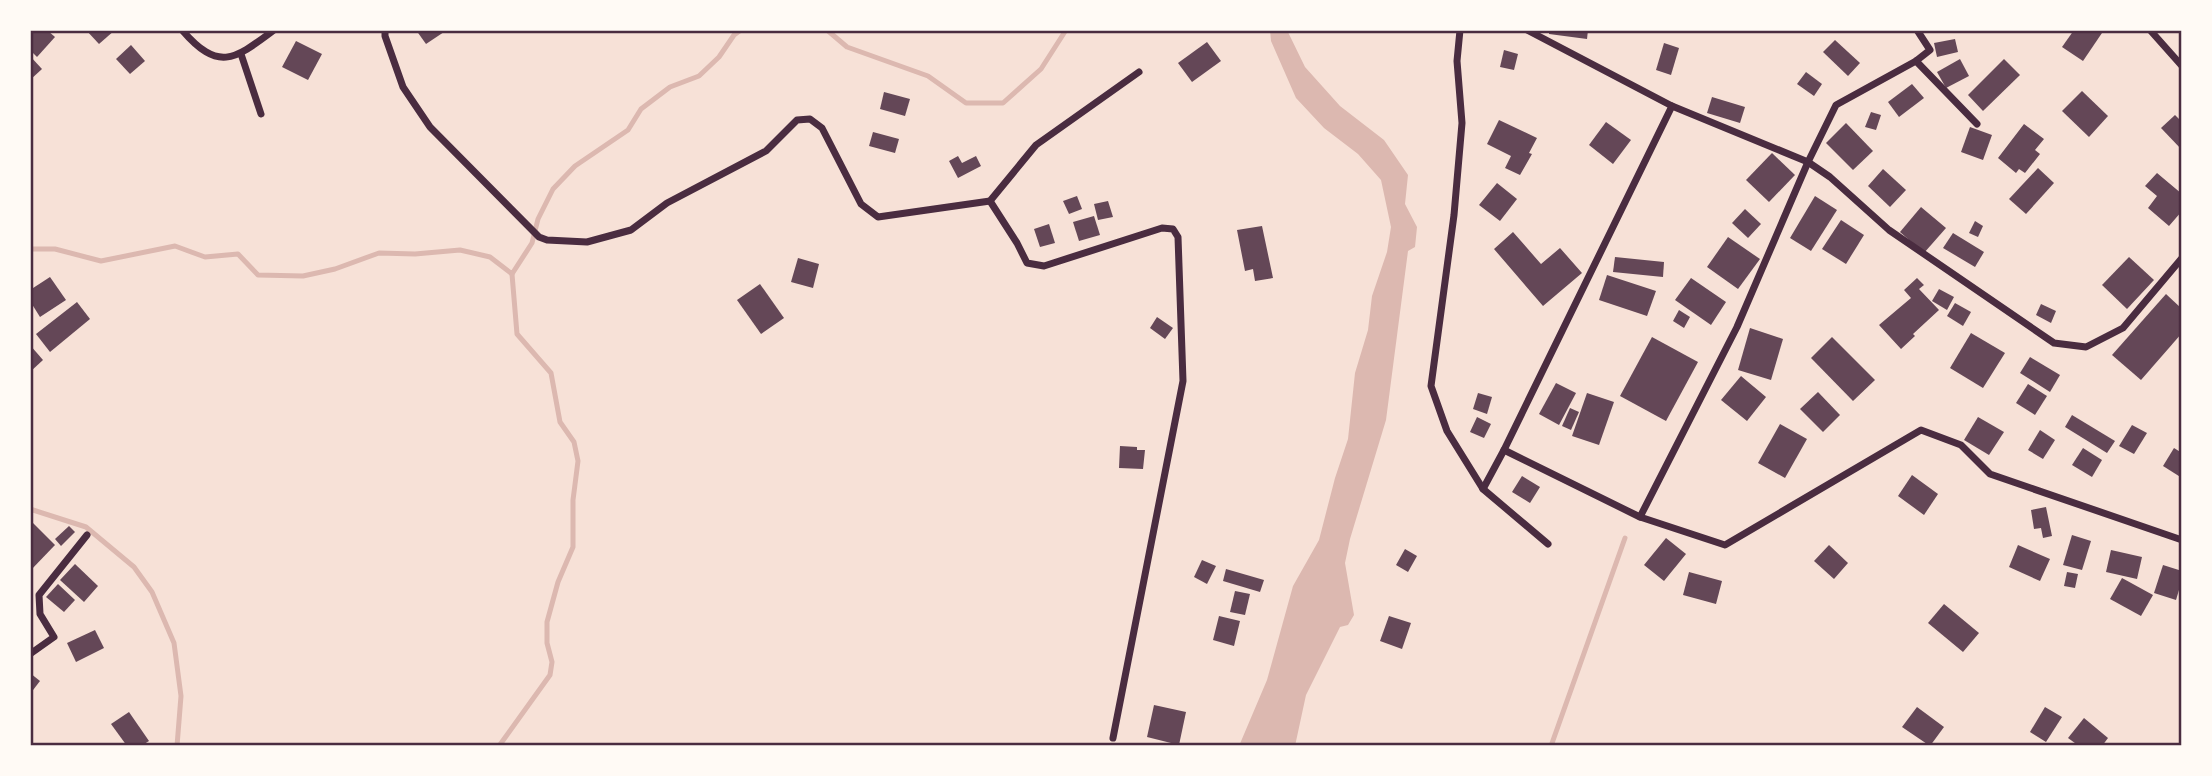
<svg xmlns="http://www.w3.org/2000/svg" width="2212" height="776" font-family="'Archivo Narrow',sans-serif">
  <rect width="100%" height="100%" fill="#f7e1d7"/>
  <path fill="#dcb8b0" d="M1270,30H1287L1305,67L1340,106L1384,140L1408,175L1405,204L1417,227L1415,247L1408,251L1386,420L1350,539L1345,563L1354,615L1348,625L1340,627L1306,695L1295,746H1239L1267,680L1293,586L1319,540L1335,478L1348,439L1355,373L1368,330L1372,296L1387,252L1391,227L1381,180L1358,154L1324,128L1296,98L1271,41Z"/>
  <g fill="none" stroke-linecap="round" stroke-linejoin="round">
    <g stroke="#dcb8b0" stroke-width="5">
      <path d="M827,30L847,47L928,76L966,103H1003L1041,69L1066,30"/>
      <path d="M30,249H55L101,261L175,246L205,257L238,254L258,275L303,276L335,269L379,253L415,254L460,250L490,257L512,274L532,243L538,219L553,189L575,166L628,130L641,109L670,87L699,76L719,57L734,35L741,30"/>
      <path d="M30,509L86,527L134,567L152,592L174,643L181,696L177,746"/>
      <path d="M499,746L550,675L552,662L547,643V622L558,582L573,547V500L578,461L574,442L560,422L551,373L517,334L512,274"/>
      <path d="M1551,746L1625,538"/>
    </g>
  </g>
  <g fill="#644757">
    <path d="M30,30H47L55,37L37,57L30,50Z"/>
    <path d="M86,30H115L99,44Z"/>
    <path d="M416,30H447L426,44Z"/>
    <path d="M1549,30H1588L1587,39L1549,34Z"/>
    <path d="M2074,30H2104L2083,61L2062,47Z"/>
    <path d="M1955,39L1958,52L1937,57L1934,43Z"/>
    <path d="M1835,40L1860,63L1848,76L1823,52Z"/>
    <path d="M296,41L322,54L308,80L282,67Z"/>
    <path d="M1207,42L1221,61L1192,82L1178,63Z"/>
    <path d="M1664,43L1679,48L1671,75L1656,70Z"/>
    <path d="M131,45L145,61L130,74L116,59Z"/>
    <path d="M1504,50L1518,54L1514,70L1500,67Z"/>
    <path d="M30,56L42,69L30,80Z"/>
    <path d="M1960,59L1969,76L1946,88L1937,72Z"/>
    <path d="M2004,59L2020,75L1983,111L1968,95Z"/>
    <path d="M1806,72L1822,84L1814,96L1797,84Z"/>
    <path d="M1912,84L1924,98L1899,117L1888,102Z"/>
    <path d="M2082,91L2108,116L2089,137L2062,111Z"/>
    <path d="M884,92L910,99L905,116L880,109Z"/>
    <path d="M1712,97L1745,107L1740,123L1707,113Z"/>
    <path d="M1871,112L1881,115L1876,130L1865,127Z"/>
    <path d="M2175,115L2182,122V150L2161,128Z"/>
    <path d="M1499,120L1537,138L1529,153L1532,154L1520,175L1505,168L1511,156L1487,144Z"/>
    <path d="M1606,122L1631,140L1613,164L1589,145Z"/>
    <path d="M1846,123L1873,151L1853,170L1826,143Z"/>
    <path d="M2024,124L2044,139L2035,150L2040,154L2025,173L2019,169L2016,173L1998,158Z"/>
    <path d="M1970,127L1992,135L1983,160L1961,152Z"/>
    <path d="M873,132L899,139L895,153L869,146Z"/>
    <path d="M1772,153L1795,175L1769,202L1746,180Z"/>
    <path d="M958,156L962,163L976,156L981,166L958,178L949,161Z"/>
    <path d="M2038,168L2054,183L2026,214L2009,199Z"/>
    <path d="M1883,169L1906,190L1890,207L1868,186Z"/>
    <path d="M2157,173L2182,194V211L2169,226L2148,208L2157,196L2145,186Z"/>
    <path d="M1497,183L1517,199L1500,221L1479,205Z"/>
    <path d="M1077,196L1082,209L1069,214L1063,201Z"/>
    <path d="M1815,196L1837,210L1811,251L1790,238Z"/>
    <path d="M1108,201L1113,217L1098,220L1094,204Z"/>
    <path d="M1921,207L1946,228L1924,253L1900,232Z"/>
    <path d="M1745,209L1761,224L1748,238L1732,223Z"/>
    <path d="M1094,216L1100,235L1079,241L1073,222Z"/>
    <path d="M1841,220L1864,235L1846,264L1822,249Z"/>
    <path d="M1975,221L1983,226L1978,237L1969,233Z"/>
    <path d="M1049,224L1055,243L1040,247L1034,229Z"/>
    <path d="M1262,226L1273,278L1255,281L1253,269L1245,271L1237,230Z"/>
    <path d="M1513,232L1541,264L1560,248L1582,273L1543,306L1494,249Z"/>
    <path d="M1953,233L1984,252L1975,267L1943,248Z"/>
    <path d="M1728,237L1760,259L1738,289L1707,267Z"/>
    <path d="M1615,257L1664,262L1663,277L1613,272Z"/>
    <path d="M2129,257L2154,280L2127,309L2102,285Z"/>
    <path d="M798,258L819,264L813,288L791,282Z"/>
    <path d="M1607,275L1656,291L1647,316L1599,300Z"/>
    <path d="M50,277L66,300L40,317L30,301V290Z"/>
    <path d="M1691,278L1726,302L1711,325L1675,300Z"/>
    <path d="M1917,278L1924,285L1919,289L1939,310L1913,334L1915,336L1901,349L1879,325L1911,298L1904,290Z"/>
    <path d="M760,284L784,318L761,334L737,300Z"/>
    <path d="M1939,289L1954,297L1947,310L1932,301Z"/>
    <path d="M2166,294L2182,309V333L2141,380L2112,355Z"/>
    <path d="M77,302L90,319L50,352L36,334Z"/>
    <path d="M1955,303L1971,312L1963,326L1947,316Z"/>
    <path d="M2041,304L2056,311L2051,323L2036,315Z"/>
    <path d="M1679,310L1690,317L1684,328L1673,321Z"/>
    <path d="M1157,317L1173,328L1165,339L1150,328Z"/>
    <path d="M1750,328L1783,339L1771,380L1738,370Z"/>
    <path d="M1971,333L2005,353L1983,388L1950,368Z"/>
    <path d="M1652,337L1698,362L1666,421L1620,396Z"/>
    <path d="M1832,337L1875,380L1853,401L1811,358Z"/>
    <path d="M30,345L43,360L30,372Z"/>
    <path d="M2030,357L2060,375L2050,392L2020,373Z"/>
    <path d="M1741,376L1766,397L1747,421L1721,400Z"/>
    <path d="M1556,383L1576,393L1559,425L1539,414Z"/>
    <path d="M2028,384L2047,396L2035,415L2016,403Z"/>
    <path d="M1818,392L1840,415L1823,432L1800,409Z"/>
    <path d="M1478,393L1492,397L1487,414L1473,409Z"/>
    <path d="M1587,393L1614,402L1599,445L1572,436Z"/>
    <path d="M1570,408L1579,412L1571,430L1562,426Z"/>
    <path d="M2072,415L2115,441L2107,453L2065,427Z"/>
    <path d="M1477,417L1491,424L1484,438L1470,432Z"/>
    <path d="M1978,417L2004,432L1989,455L1964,440Z"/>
    <path d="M1780,424L1807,439L1785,478L1758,463Z"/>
    <path d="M2132,425L2147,433L2134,454L2119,446Z"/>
    <path d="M2040,430L2055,440L2043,459L2028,450Z"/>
    <path d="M1120,446L1137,447V450H1145L1143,469L1119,468Z"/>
    <path d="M2083,448L2102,460L2092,477L2072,465Z"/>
    <path d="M2174,448L2182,453V478L2163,466Z"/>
    <path d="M1912,475L1938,494L1924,515L1898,496Z"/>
    <path d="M1522,476L1540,487L1530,503L1512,492Z"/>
    <path d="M2046,507L2052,536L2043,538L2041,528L2034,529L2031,510Z"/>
    <path d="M33,523L55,545L30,571V527Z"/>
    <path d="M69,526L75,532L61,546L55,539Z"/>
    <path d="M2072,535L2091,541L2082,570L2063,565Z"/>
    <path d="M1666,538L1686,554L1664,581L1644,565Z"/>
    <path d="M1829,545L1848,563L1834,579L1814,561Z"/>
    <path d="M2018,545L2050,559L2040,581L2009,567Z"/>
    <path d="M1405,549L1417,556L1408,572L1396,565Z"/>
    <path d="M2111,550L2142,557L2137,579L2106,572Z"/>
    <path d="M1202,560L1216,566L1207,584L1194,577Z"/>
    <path d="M75,564L98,586L84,602L60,580Z"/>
    <path d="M2163,565L2182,571V580L2176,600L2154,593Z"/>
    <path d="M1226,569L1264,580L1260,592L1223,581Z"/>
    <path d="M1689,572L1722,581L1716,604L1683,595Z"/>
    <path d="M2067,572L2078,574L2075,588L2064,586Z"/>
    <path d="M2122,578L2153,595L2141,616L2110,599Z"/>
    <path d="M58,584L75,600L64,612L46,597Z"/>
    <path d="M1235,591L1250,594L1245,615L1230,612Z"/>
    <path d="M1944,604L1979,633L1963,652L1928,623Z"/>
    <path d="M1219,616L1240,621L1234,646L1213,640Z"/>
    <path d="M1389,616L1411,623L1402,649L1380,641Z"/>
    <path d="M95,630L104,648L76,662L67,643Z"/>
    <path d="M30,673L40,681L30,694Z"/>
    <path d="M1154,705L1186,712L1179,745L1147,737Z"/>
    <path d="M1917,707L1944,727L1930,746L1902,727Z"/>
    <path d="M2045,707L2062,717L2046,742L2030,732Z"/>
    <path d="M129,712L149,741L141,746H127L111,724Z"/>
    <path d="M2084,718L2108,738L2102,746H2079L2068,738Z"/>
  </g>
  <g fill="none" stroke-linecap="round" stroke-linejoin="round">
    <g stroke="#4a2c40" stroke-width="7">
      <path d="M182,30C219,73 235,59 274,30"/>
      <path d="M385,30V36L403,87L430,127L539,237L547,240L587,242L631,230L667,203L766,151L797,120L810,119L822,128L861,204L878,217L990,201L1036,145L1139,72"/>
      <path d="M1460,30L1457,61L1462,123L1454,215L1431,386L1447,431L1483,489L1548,544"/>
      <path d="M2150,30L2182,66"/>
      <path d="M241,54L261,114"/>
      <path d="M1916,61L1977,124"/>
      <path d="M1672,106L1808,162L1830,177L1889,230L2054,343L2086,347L2123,328L2182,258"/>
      <path d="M990,201L1017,243L1027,263L1044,266L1162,228L1173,229L1178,237L1183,381L1113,738"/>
      <path d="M1504,450L1672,106L1527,30"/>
      <path d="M1483,489L1504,450L1640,517L1725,545L1921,430L1961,445L1990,474L2182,540"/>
      <path d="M1640,517L1737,327L1808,162L1836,105L1916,61L1930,50L1917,30"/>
      <path d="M30,654L54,637L40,614L39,595L87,535"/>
    </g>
  </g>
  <rect width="2212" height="776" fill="none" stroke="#fffaf5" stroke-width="63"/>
  <rect x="32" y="32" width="2148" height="712" fill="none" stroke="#4a2c40" stroke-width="2.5"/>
</svg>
